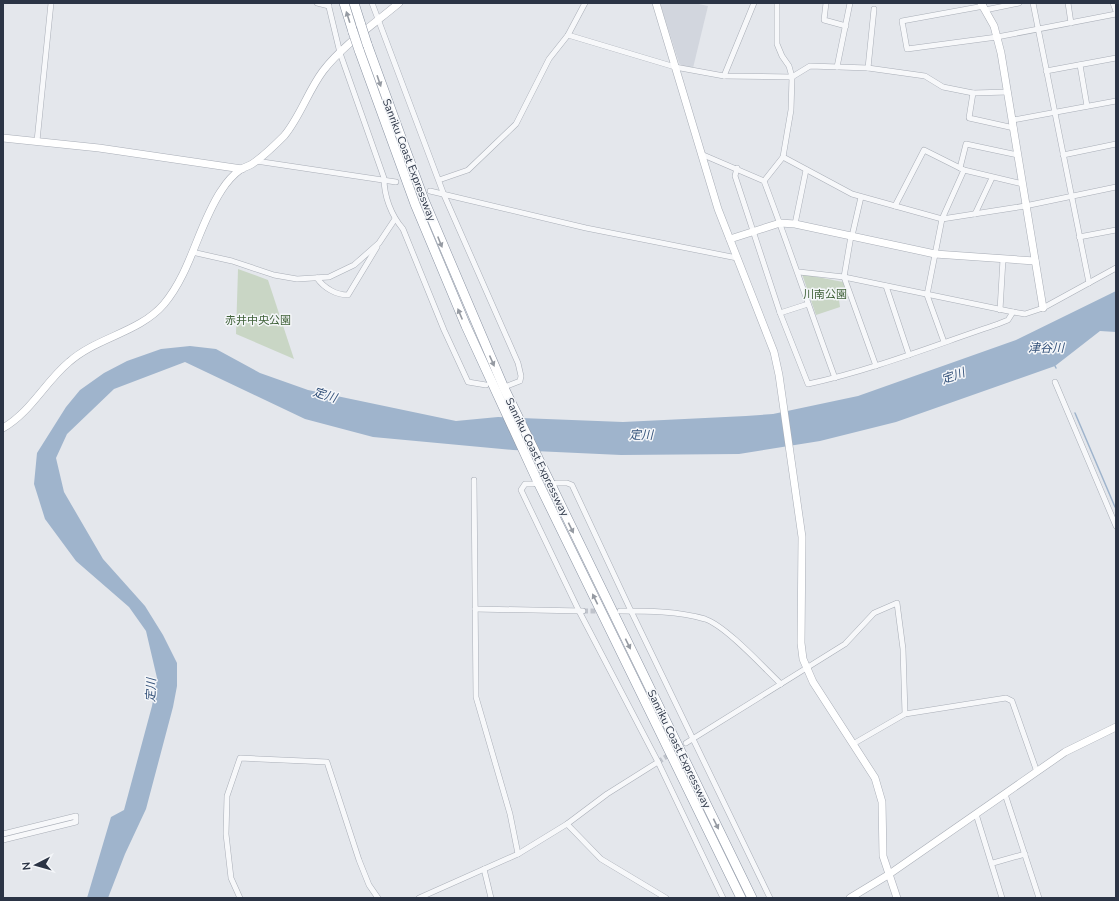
<svg xmlns="http://www.w3.org/2000/svg" width="1119" height="901" font-family="'Nunito Sans','Noto Sans JP',sans-serif">
  <rect width="100%" height="100%" fill="#e4e7ec"/>
  <path fill="#d2d6de" d="M660,3H694L708,6L693,68L683,67L679,63Z"/>
  <g fill="#c9d6c5">
    <path d="M238,269L268,280L294,359L236,334Z"/>
    <path d="M802,274L843,282L849,298L839,300L840,307L816,315Z"/>
  </g>
  <path fill="#9fb4cc" d="M1116,291V332L1100,331L1055,366L896,422L820,441L739,454L621,455L513,450L373,437L305,419L185,362L114,389L67,434L56,458L64,492L103,559L145,606L163,635L177,663V686L173,707L146,809L125,854L108,898H87L111,817L124,810L152,706L157,678L146,631L129,607L76,561L45,519L34,484L37,453L66,407L80,390L104,373L127,361L161,349L190,346L216,349L260,373L308,390L456,421L498,417L623,422L746,416L773,414L858,396L1016,340Z"/>
  <g fill="none" stroke-linecap="round" stroke-linejoin="round">
    <g stroke="#9fb4cc" stroke-width="1.5">
      <path d="M1055,366L1056,368"/>
      <path d="M1075,413L1115,507"/>
    </g>
    <g stroke="#bfc3cb" stroke-width="5" stroke-dasharray="5 2.5" stroke-linecap="butt">
      <path d="M583,611H603"/>
      <path d="M658,762L672,753"/>
    </g>
    <g stroke="#a9aeb7" stroke-width="6">
      <g id="street">
        <path d="M317,3L329,6"/>
        <path d="M328,3L340,53L384,178C384,196 391,215 403,229L444,330L468,382L486,385"/>
        <path d="M372,3L444,195L518,363L521,376L520,381L507,386"/>
        <path d="M826,3L824,20L846,26"/>
        <path d="M1033,3L1089,283"/>
        <path d="M1068,3L1071,23"/>
        <path d="M1113,3L1116,11"/>
        <path d="M984,6L902,21L907,49L997,37L1116,14"/>
        <path d="M985,10L1019,3"/>
        <path d="M568,35L675,67L724,76L792,77L810,66L868,68L925,76L943,87L973,93L1008,92"/>
        <path d="M1080,65L1087,106"/>
        <path d="M837,67L850,3"/>
        <path d="M868,68L874,9"/>
        <path d="M1046,71L1116,58"/>
        <path d="M724,76L754,3"/>
        <path d="M973,93L969,118L1014,128"/>
        <path d="M1013,120L1116,101"/>
        <path d="M37,141L51,3"/>
        <path d="M701,154L764,181C789,247 811,313 835,378"/>
        <path d="M1063,155L1116,144"/>
        <path d="M783,157L852,194L942,219L1025,206L1116,187"/>
        <path d="M256,161L396,182"/>
        <path d="M737,168L735,176L780,313L808,384C873,370 935,345 998,324L1008,320L1013,312L1025,314L1043,308L1116,268"/>
        <path d="M960,168L966,144L1018,155"/>
        <path d="M439,180L468,170L516,124L549,59L568,35L585,3"/>
        <path d="M764,181L783,157L791,110L792,77L789,66L782,56L777,44V3"/>
        <path d="M430,191L586,228L737,258"/>
        <path d="M895,206L924,150L964,170L1023,184"/>
        <path d="M975,214L992,178"/>
        <path d="M795,224L806,170"/>
        <path d="M851,236L844,277L876,366"/>
        <path d="M852,236L861,197"/>
        <path d="M1079,237L1116,230"/>
        <path d="M192,252L232,261L274,275L297,279L329,277L354,265L379,243L395,219"/>
        <path d="M799,272L844,277L1013,312"/>
        <path d="M317,278C324,288 336,295 348,295L377,247"/>
        <path d="M886,286L909,355"/>
        <path d="M1000,310L1003,259"/>
        <path d="M780,313L808,304"/>
        <path d="M944,342L927,295L942,219L964,170"/>
        <path d="M1055,382L1116,526"/>
        <path d="M474,480L476,697L510,814L518,854"/>
        <path d="M556,483H567L572,485L631,611L770,898"/>
        <path d="M533,484H525L521,490L579,611L658,762L723,898"/>
        <path d="M475,609L583,611"/>
        <path d="M620,611C647,611 678,611 705,619C726,626 764,668 781,684"/>
        <path d="M686,743L845,644L874,613L897,603L903,649L905,714"/>
        <path d="M853,744L905,714L1006,698L1012,701L1037,772"/>
        <path d="M1005,794L1039,898"/>
        <path d="M976,814L1002,898"/>
        <path d="M567,824L601,859L666,898"/>
        <path d="M3,834L76,816V822L3,840"/>
        <path d="M993,863L1025,854"/>
        <path d="M484,869L491,898"/>
        <path d="M240,898L231,878L226,834L227,796L240,758L327,762L359,860L369,885L378,898"/>
        <path d="M419,898L518,854L567,824L607,794L658,762"/>
      </g>
    </g>
    <g stroke="#a9aeb7" stroke-width="8">
      <g id="secondary">
        <path d="M656,3L718,209L774,352L779,375L802,537L801,643L803,659L813,682L875,778L882,802L883,856L897,898"/>
        <path d="M981,3L994,26L1001,53L1043,308"/>
        <path d="M3,138L99,148L242,169"/>
        <path d="M730,239L780,223L795,224L935,254L1035,261"/>
        <path d="M3,428C31,412 45,382 69,362C97,337 139,333 164,304C191,272 198,226 221,191C226,183 234,174 241,169C245,167 249,166 252,164C264,156 274,146 284,136C300,117 308,91 323,71C343,45 374,24 399,3"/>
        <path d="M850,898L888,875L1065,752L1116,727"/>
      </g>
    </g>
    <g stroke="#8b94a3" stroke-width="10">
      <g id="highway">
        <path d="M344,3L353,32"/>
        <path d="M354,3L361,25"/>
        <path d="M367,44L424,200L504,388L752,898"/>
        <path d="M359,50L415,204L466,326L537,480L741,898"/>
      </g>
    </g>
    <use href="#street" stroke="#f7f8fa" stroke-width="5"/>
    <use href="#secondary" stroke="#fff" stroke-width="7"/>
    <use href="#highway" stroke="#fff" stroke-width="9"/>
    <g stroke="#8b94a3" stroke-width="10" stroke-linecap="butt">
      <g id="highway-bridge">
        <path d="M361,25L367,44"/>
        <path d="M353,32L359,50"/>
      </g>
    </g>
    <use href="#highway-bridge" stroke="#fff" stroke-width="9"/>
  </g>
  <defs><path id="oneway-solid" d="M-6-.8H1V-3.2L6.5 0L1 3.2V.8H-6Z"/></defs>
  <g fill="#959aa2">
    <use href="#oneway-solid" transform="translate(348 17) rotate(-108)"/>
    <use href="#oneway-solid" transform="translate(379 81) rotate(71)"/>
    <use href="#oneway-solid" transform="translate(440 242) rotate(68)"/>
    <use href="#oneway-solid" transform="translate(460 314) rotate(-113)"/>
    <use href="#oneway-solid" transform="translate(492 361) rotate(66)"/>
    <use href="#oneway-solid" transform="translate(571 528) rotate(64)"/>
    <use href="#oneway-solid" transform="translate(595 599) rotate(-116)"/>
    <use href="#oneway-solid" transform="translate(628 644) rotate(64)"/>
    <use href="#oneway-solid" transform="translate(716 824) rotate(64)"/>
  </g>
  <g text-anchor="middle" dominant-baseline="central" stroke-width="3" stroke-linejoin="round" paint-order="stroke">
    <g font-size="11" fill="#2b3445" stroke="#f4f6f9">
      <text transform="translate(409 160) rotate(69)">Sanriku Coast Expressway</text>
      <text transform="translate(537 457) rotate(64)">Sanriku Coast Expressway</text>
      <text transform="translate(679 749) rotate(64)">Sanriku Coast Expressway</text>
    </g>
    <g font-size="11" fill="#3f6138" stroke="#f4f6f9">
      <text x="825" y="294">川南公園</text>
      <text x="258" y="320">赤井中央公園</text>
    </g>
    <g font-size="12" font-style="italic" fill="#34527a" stroke="#f4f6f9">
      <text x="1046" y="348">津谷川</text>
      <text transform="translate(953 376) rotate(-19)">定川</text>
      <text transform="translate(325 395) rotate(17)">定川</text>
      <text x="641" y="435">定川</text>
      <text transform="translate(151 690) rotate(-88)">定川</text>
    </g>
  </g>
  <rect width="1119" height="901" fill="none" stroke="#2b3445" stroke-width="8"/>
  <g transform="translate(36 865) rotate(264)" stroke="#f4f6f9" stroke-width="3" paint-order="stroke">
  <path d="M0-3L7 15L0 10L-7 15Z" fill="#2b3445"/>
  <text y="-6" font-size="11" font-weight="bold" text-anchor="middle" fill="#2b3445">N</text>
  </g>
</svg>
